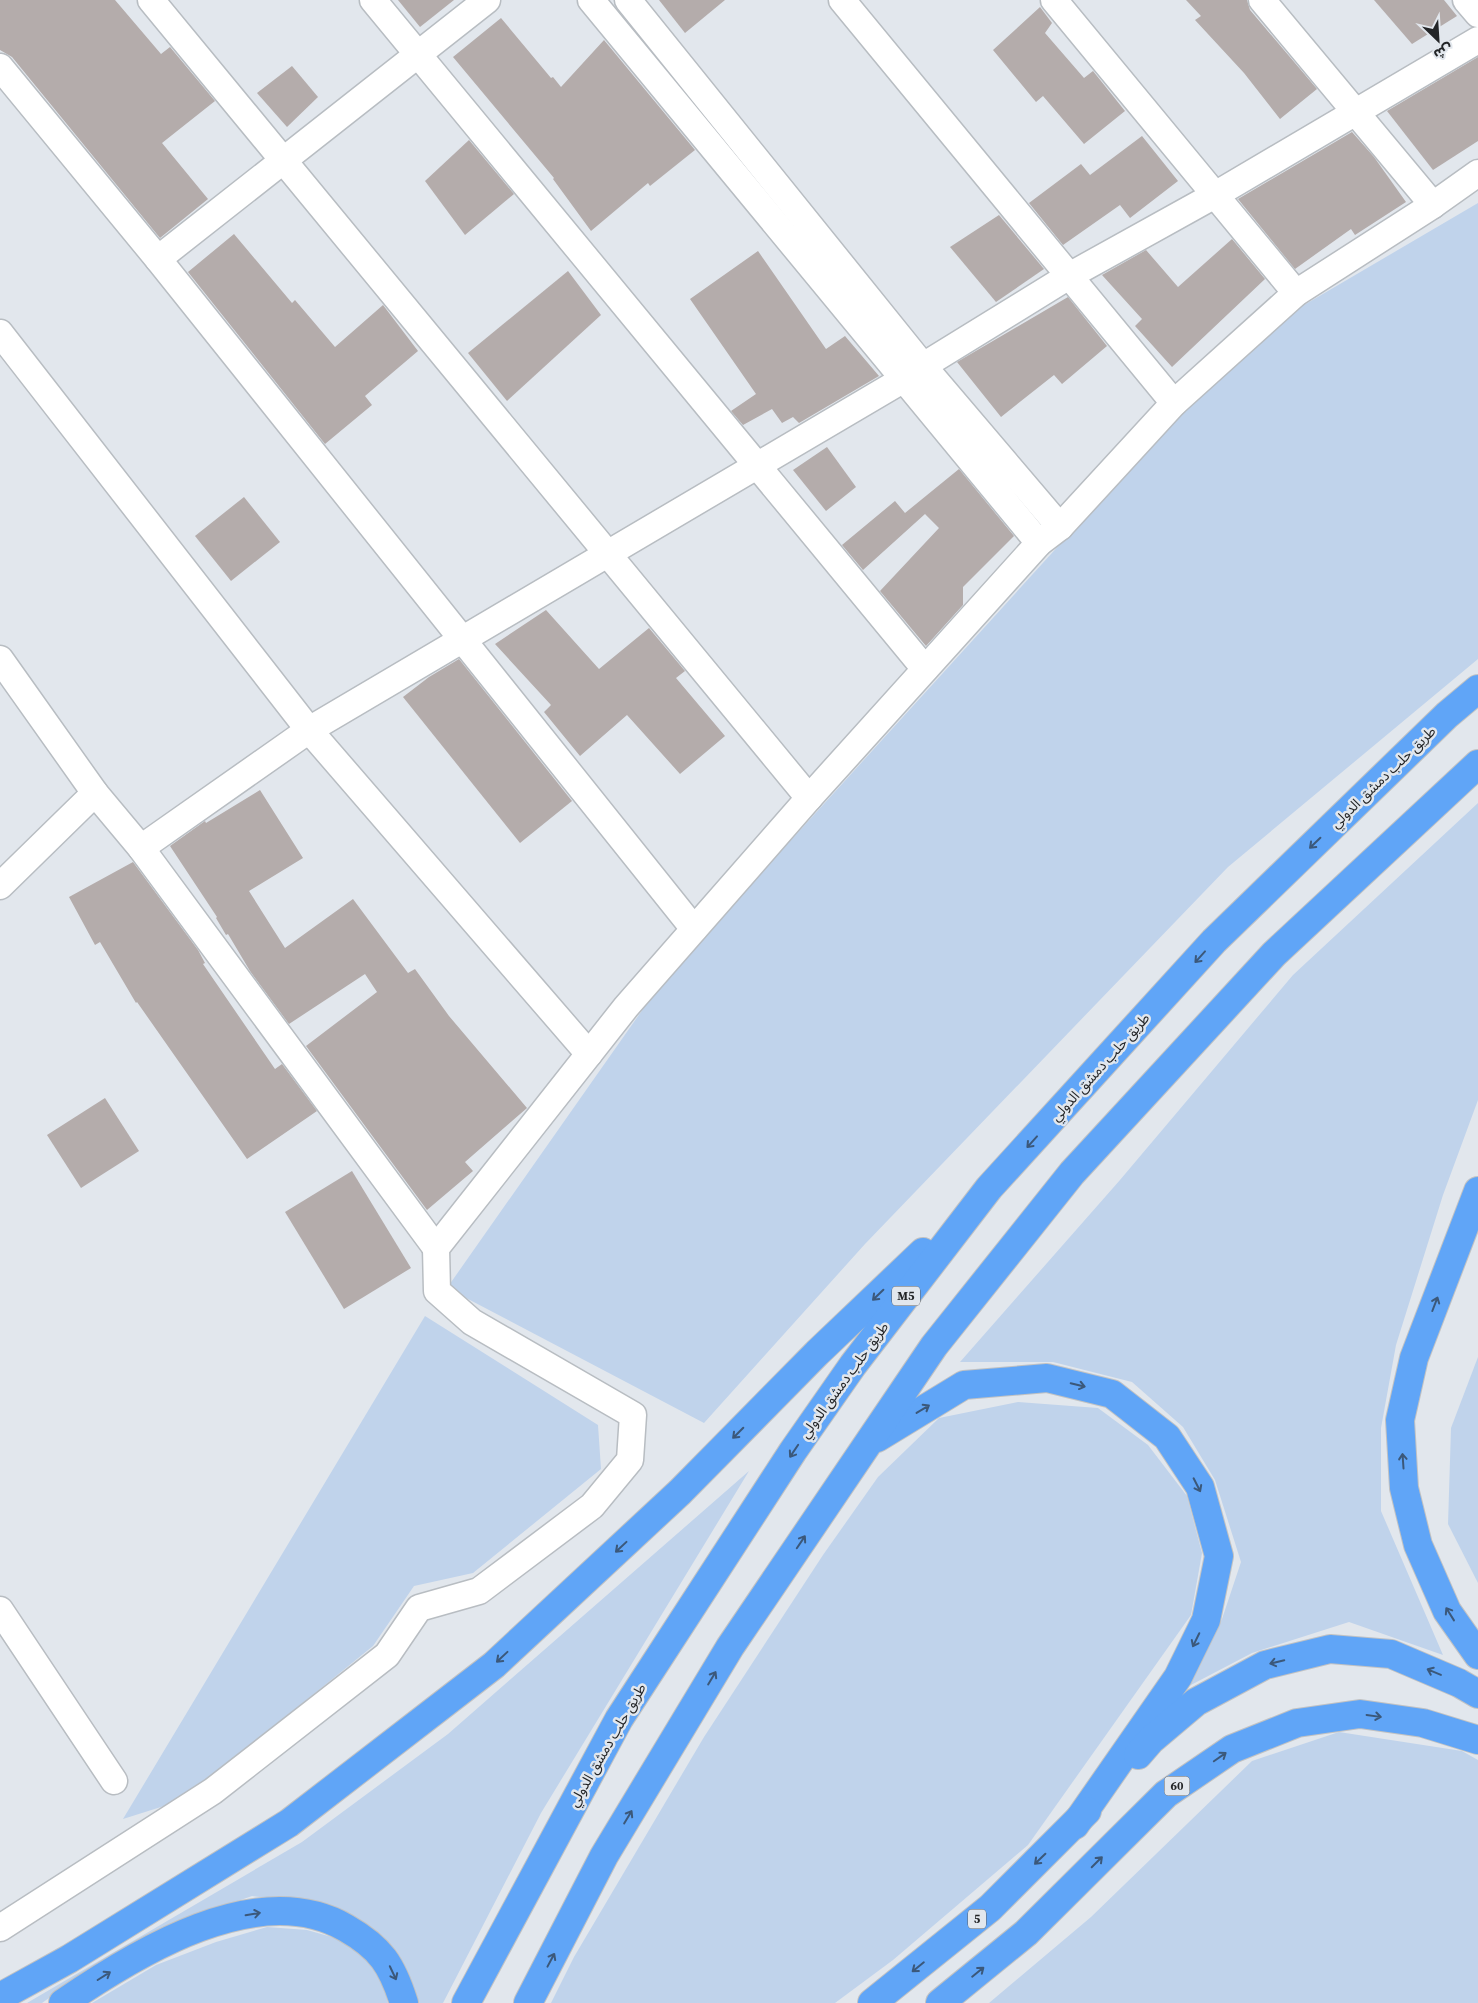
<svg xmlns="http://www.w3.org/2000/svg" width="1478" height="2003" font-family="'Source Serif 4','Noto Sans Arabic',serif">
  <rect width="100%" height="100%" fill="#e2e7ed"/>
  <g fill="#c0d3eb">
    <path d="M1478,203V659L1228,867L865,1244L704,1423L447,1288L662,982L1172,421L1270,325Z"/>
    <path d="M1478,803V1100L1443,1195L1396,1345L1381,1428V1511L1443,1655L1349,1622L1252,1653L1189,1686L1222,1619L1241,1562L1215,1480L1183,1427L1132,1382L1053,1362H960L1120,1180L1293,975Z"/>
    <path d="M425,1316L598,1425L601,1469L473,1573L414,1586L373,1646L183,1800L123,1819Z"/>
    <path d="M1478,1357V1583L1448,1524L1451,1428Z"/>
    <path d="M1018,1402L1098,1408L1148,1445L1187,1496L1202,1553L1191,1615L1028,1845L893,1960L835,2003H551L574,1957L704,1737L823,1555L878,1477L939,1418Z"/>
    <path d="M749,1471L541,1813L443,2003H417L386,1941L332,1907L252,1896L175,1923L88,1970L42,2003H27L302,1842L448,1734Z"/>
    <path d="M1339,1732L1462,1751L1478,1760V2003H989L1091,1917L1252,1761Z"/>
    <path d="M267,1927L307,1930L339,1939L365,1957L383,1983L388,2003H92L156,1965L216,1942Z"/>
  </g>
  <g fill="#b4acab">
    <path d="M0,0H115L161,54L170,47L215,101L162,143L208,199L160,238L12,57L0,50Z"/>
    <path d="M398,0H454L420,27Z"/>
    <path d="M659,0H725L685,33Z"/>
    <path d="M1186,0H1247L1250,10L1317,89L1280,119L1244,73L1195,20L1201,16Z"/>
    <path d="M1374,0H1444L1457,16L1412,44Z"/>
    <path d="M1040,7L1052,23L1045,33L1084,78L1093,71L1125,111L1084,144L1043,96L1036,102L993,50Z"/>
    <path d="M501,18L551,78L553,77L561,87L604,40L695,150L650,186L648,183L591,231L553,179L554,178L453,57Z"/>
    <path d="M1478,57V141L1433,170L1387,111Z"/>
    <path d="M292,66L318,97L287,127L257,93Z"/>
    <path d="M1352,132L1374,157L1406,202L1355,235L1351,229L1295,269L1238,199Z"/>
    <path d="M1142,136L1178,181L1130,218L1120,205L1063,245L1029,203L1081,164L1090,175Z"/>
    <path d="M469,140L514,194L465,235L425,181Z"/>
    <path d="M999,215L1044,269L996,302L950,247Z"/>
    <path d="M234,234L292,303L295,300L335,347L383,305L418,351L365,396L372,405L325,444L188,272Z"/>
    <path d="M1232,239L1265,279L1172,367L1135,326L1142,319L1102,275L1146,250L1178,287Z"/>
    <path d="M758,251L826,349L845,336L879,376L799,423L793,417L782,423L772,409L743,425L731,411L756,394L690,299Z"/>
    <path d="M568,271L601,315L507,401L468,353Z"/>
    <path d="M1068,297L1107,346L1062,384L1054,375L1001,417L957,362Z"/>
    <path d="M827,447L856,487L826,511L793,470Z"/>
    <path d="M959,469L1014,536L963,587V605L926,646L880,591L939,528L925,514L863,570L842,545L895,501L905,513Z"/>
    <path d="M244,497L280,542L231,581L195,536Z"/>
    <path d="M546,610L599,669L649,628L685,671L676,678L725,736L680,774L627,715L580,756L544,712L551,705L495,644Z"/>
    <path d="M459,659L572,801L520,843L403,697L429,677Z"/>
    <path d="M260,790L303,858L249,891L285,948L353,899L408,973L415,969L449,1016L527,1108L465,1162L473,1171L427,1210L306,1046L377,992L365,974L289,1024L250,971L228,934L226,935L216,918L217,917L170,846L205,821L206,823Z"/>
    <path d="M133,862L198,950L205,963L203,964L275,1069L282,1064L317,1111L247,1159L137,1002L136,1003L100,942L95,945L69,897Z"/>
    <path d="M105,1098L139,1151L81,1188L47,1135Z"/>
    <path d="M352,1171L411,1268L344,1309L285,1212Z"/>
  </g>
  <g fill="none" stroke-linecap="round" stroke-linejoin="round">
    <g stroke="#b8bdc2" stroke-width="29">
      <g id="minor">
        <path d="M151,0L809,798"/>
        <path d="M373,0L925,669"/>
        <path d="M591,0L1039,543"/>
        <path d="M628,0L923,366L1060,527"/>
        <path d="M842,0L1174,403"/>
        <path d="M1054,0L1296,293"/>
        <path d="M1262,0L1433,205"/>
        <path d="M1466,0L1478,14"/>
        <path d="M0,67L158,259L694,929"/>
        <path d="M158,259L487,0"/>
        <path d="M0,333L309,730L589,1054"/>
        <path d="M0,659L95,793"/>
        <path d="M141,848L436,1248"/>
        <path d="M0,886L95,793L141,848L309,730L904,379L923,366L1069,276L1215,195L1478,40"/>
        <path d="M0,1610L114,1781"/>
        <path d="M0,1928L213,1791L387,1655L419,1608L479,1591L592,1506L630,1460L633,1415L472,1322L437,1291L436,1248L626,1007L809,798L1039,543L1060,527L1174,403L1296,293L1433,205L1478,173"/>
      </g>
    </g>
    <g stroke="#c1c2c3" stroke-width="30">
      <g id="highway">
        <path d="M1478,1191L1414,1358L1400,1420L1404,1488L1418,1545L1447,1611L1478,1655"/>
        <path d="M877,1438L964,1385L1047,1378L1112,1394L1167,1437L1200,1487L1219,1556L1206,1620L1178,1677L1075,1825"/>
        <path d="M1138,1755L1151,1740L1196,1702L1265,1665L1330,1649L1391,1654L1459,1683L1478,1694"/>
        <path d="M0,1997L69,1959L289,1823L494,1665L680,1492L817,1353L923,1252"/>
        <path d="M63,2003C136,1953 258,1877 346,1928C381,1948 392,1965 404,2003"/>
        <path d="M466,2003L619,1719L793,1451L853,1365L989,1188L1214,941L1447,715L1478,689"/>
        <path d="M528,2003L604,1856L730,1647L934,1346L1072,1173L1274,954L1478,764"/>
        <path d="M872,2003L990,1908L1087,1811"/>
        <path d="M940,2003L1026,1933L1166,1794L1232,1749L1297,1723L1360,1714L1423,1723L1478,1740"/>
      </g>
    </g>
    <use href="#minor" stroke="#fff" stroke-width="26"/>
    <use href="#highway" stroke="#60a5f7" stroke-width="28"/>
  </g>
  <defs><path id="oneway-shaft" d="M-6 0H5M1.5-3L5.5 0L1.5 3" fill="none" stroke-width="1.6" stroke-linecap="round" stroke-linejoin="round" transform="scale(1.25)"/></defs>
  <g stroke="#3b587a">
    <use href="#oneway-shaft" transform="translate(1315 843) rotate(136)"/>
    <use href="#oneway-shaft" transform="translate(1200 957) rotate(132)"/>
    <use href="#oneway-shaft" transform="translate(1032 1142) rotate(132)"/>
    <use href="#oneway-shaft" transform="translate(878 1295) rotate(136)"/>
    <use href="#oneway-shaft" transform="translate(1435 1304) rotate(-69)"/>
    <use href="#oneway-shaft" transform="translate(1078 1385) rotate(13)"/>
    <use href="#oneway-shaft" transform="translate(923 1409) rotate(-31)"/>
    <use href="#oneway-shaft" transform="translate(738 1433) rotate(135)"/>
    <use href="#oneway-shaft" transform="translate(794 1451) rotate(124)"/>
    <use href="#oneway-shaft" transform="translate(1403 1461) rotate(-94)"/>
    <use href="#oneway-shaft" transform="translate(1197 1485) rotate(63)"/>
    <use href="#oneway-shaft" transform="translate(801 1542) rotate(-56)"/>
    <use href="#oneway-shaft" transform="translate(621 1547) rotate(137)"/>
    <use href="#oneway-shaft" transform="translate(1450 1614) rotate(-122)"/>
    <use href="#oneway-shaft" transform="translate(1196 1640) rotate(116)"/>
    <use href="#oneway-shaft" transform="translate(502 1657) rotate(137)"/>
    <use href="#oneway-shaft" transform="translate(1277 1662) rotate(166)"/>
    <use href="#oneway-shaft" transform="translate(1434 1672) rotate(-157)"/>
    <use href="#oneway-shaft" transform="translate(712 1678) rotate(-59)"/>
    <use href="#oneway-shaft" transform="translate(1374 1716) rotate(8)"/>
    <use href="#oneway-shaft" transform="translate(1220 1757) rotate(-35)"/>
    <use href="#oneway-shaft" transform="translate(628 1817) rotate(-59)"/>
    <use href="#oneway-shaft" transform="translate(1040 1859) rotate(136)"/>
    <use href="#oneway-shaft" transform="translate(1097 1862) rotate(-45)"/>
    <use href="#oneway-shaft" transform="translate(253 1914) rotate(-9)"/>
    <use href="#oneway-shaft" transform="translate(551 1960) rotate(-62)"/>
    <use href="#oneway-shaft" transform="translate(918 1967) rotate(141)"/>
    <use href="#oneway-shaft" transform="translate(978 1972) rotate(-39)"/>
    <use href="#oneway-shaft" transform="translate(393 1973) rotate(65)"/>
    <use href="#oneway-shaft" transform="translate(104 1976) rotate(-32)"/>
  </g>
  <g text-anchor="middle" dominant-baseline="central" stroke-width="5" stroke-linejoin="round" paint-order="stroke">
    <g fill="#e2e7ed" stroke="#5c5f62" stroke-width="1">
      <rect x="892" y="1286.5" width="28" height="19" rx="4"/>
      <rect x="1164.5" y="1776.5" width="25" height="19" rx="4"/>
      <rect x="968" y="1909.5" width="18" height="19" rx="4"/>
    </g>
    <g font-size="12" font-weight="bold" fill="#232527">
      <text x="906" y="1296">M5</text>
      <text x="1177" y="1786">60</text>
      <text x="977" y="1919">5</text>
    </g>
    <g font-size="14" fill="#232527" stroke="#e2e7ed">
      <text transform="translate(1383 777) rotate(-44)">طريق حلب دمشق الدولي</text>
      <text transform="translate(1100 1067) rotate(-48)">طريق حلب دمشق الدولي</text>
      <text transform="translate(844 1380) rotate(-54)">طريق حلب دمشق الدولي</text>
      <text transform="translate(607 1745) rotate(-60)">طريق حلب دمشق الدولي</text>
    </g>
  </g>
  <g transform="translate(1438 40) rotate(155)" stroke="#e2e7ed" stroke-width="4" paint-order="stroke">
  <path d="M0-4L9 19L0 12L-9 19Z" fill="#232527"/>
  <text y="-8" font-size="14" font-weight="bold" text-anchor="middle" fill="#232527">ش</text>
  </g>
</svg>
